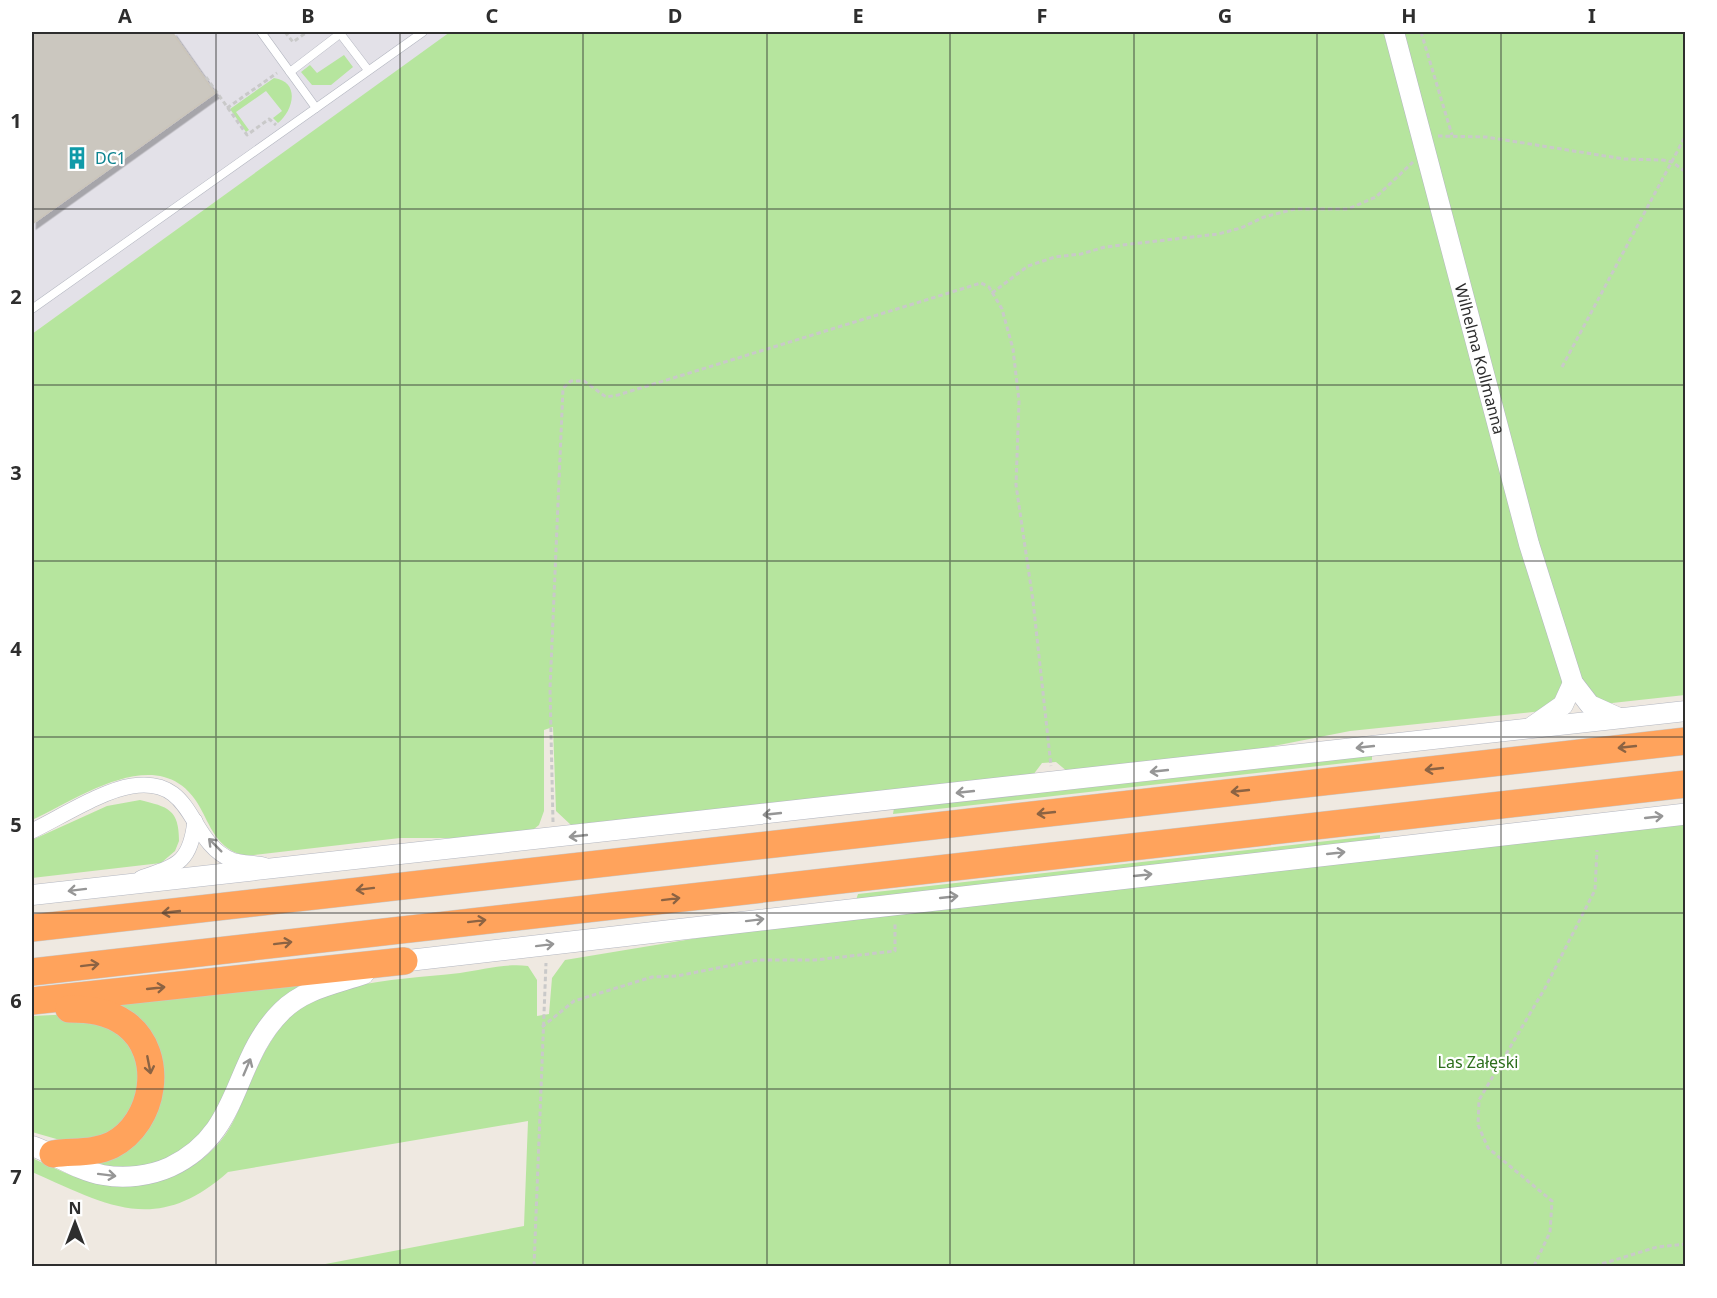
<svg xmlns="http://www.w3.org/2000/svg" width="1717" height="1298" font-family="'Noto Sans',sans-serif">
  <defs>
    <filter id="shadow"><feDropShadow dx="4.5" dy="4.5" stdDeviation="0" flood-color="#0004"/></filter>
  </defs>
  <rect width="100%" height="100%" fill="#efe9e1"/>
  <path fill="#e3e1e8" d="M32,32H451L32,334Z"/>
  <g fill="#b6e59e">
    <path d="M450,32H1386L1563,681L1561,697L1542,711L1350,731L1228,755L1068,772L1056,762L1042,763L1033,775L571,825L556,811L553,727L544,730V811L539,825L529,833L493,838H400L246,856C221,850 214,835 203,813C166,736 84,796 32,820V334Z"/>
    <path d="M1403,32H1685V695L1603,704L1586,690L1544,570Z"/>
    <path d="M344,55L353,67L331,85H312L301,72L310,65L317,73Z"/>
    <path d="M274,78C301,82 293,111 278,123L273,118L282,111L266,91L236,112L249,130L246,132L230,109Z"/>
    <path d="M1372,755V760L893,814L894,808Z"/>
    <path d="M140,800C168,807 179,809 179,841L175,851L161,863L32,878V840L107,806Z"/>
    <path d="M1685,822V1266H315L524,1226L528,1121L228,1172C156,1236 107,1205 32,1172V1158C52,1167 74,1178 95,1183C148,1195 210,1170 234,1120C251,1085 262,1045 290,1017C306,1002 330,991 351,987C386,979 424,977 460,973C481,970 506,963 528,966L537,980V1016L549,1014L552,978L565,960L728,933Z"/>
    <path d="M1380,835V840L856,900L858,894Z"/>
    <path d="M299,985L202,1136L171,1160L138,1167L114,1169L93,1164L156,1107L119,1005Z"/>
    <path d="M75,1014L123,1033L140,1060L142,1093L113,1135L74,1144L32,1132V1016Z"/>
  </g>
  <path fill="#cbc7bf" stroke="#cbc5ba" stroke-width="1.5" filter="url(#shadow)" d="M32,32H172L215,93L32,224Z"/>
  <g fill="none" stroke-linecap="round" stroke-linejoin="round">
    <g stroke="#b4b7c1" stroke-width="9">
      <g id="service">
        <path d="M339,32L368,70"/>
        <path d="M290,72L341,33"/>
        <path d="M316,108L423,32"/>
        <path d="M32,309L316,108L261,32"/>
      </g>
    </g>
    <g stroke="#b4b7c1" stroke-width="16">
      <g id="minor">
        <path d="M32,831C59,818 103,790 132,786C196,776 187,842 232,860C241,863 254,863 264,865"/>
        <path d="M141,878C178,865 190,863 195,821"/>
      </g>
    </g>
    <g stroke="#b4b7c1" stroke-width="21">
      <g id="tertiary">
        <path id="s1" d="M1394,32L1529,544L1573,683L1590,705L1619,718"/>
        <path d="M1533,726L1563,705L1573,683"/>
        <path d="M32,895L1686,711"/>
        <path d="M32,1146C55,1154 78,1171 103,1175C125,1179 150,1176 170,1167C243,1133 231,1061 282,1011C304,989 335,984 364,974"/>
      </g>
    </g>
    <g stroke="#b4b7c1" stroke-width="22">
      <path id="secondary" d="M404,961L1686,814"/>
    </g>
    <g stroke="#c9c9c9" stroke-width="28">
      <g id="motorway">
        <path d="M32,928L1686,741"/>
        <path d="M32,972L1686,784"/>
        <path d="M32,1001L404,961"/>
        <path d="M53,1154C73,1151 93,1154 112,1145C155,1123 166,1054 126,1024C108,1011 89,1009 69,1009"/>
      </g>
    </g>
    <g stroke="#c9c9c9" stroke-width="3" stroke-dasharray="4.5 3" stroke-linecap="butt">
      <path d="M285,32L293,42L307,32"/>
      <path d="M1421,32L1452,135"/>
      <path d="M206,77L247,135L269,119L276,125"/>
      <path d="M227,108L277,73"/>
      <path d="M1438,136L1486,137L1624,159L1663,160L1672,162L1686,172"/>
      <path d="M992,293L1028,266L1055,257L1081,254L1105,247L1218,234L1241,228L1264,217L1295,209H1348L1376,197L1413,162"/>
      <path d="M1562,367L1686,135"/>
      <path d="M553,822L550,689L563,388L571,381H584L606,397L618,395L981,283L989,287L1002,309L1013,349L1019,401L1016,485L1033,601L1051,766"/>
      <path d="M542,1027L574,1001L652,977L677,976L758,960H815L895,951V923"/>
      <path d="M534,1266L546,963"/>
      <path d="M1534,1266L1550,1232L1552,1201L1488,1148L1478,1125L1479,1100L1545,988L1595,890L1597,850"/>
      <path d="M1595,1266L1657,1247L1686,1244"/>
    </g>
    <use href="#service" stroke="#fff" stroke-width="8"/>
    <use href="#minor" stroke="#fff" stroke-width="15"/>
    <use href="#tertiary" stroke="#fff" stroke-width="20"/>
    <use href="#secondary" stroke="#fff" stroke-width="21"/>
    <use href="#motorway" stroke="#ffa35c" stroke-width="27"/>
  </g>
  <defs><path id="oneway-shaft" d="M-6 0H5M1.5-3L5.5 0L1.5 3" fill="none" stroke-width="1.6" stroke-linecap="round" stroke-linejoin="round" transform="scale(1.5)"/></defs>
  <g stroke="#969696">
    <use href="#oneway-shaft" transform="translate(1365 747) rotate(174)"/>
    <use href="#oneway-shaft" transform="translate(1159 771) rotate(174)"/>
    <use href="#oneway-shaft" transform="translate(965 792) rotate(174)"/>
    <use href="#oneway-shaft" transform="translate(772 814) rotate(174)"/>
    <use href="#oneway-shaft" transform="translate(1654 817) rotate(-6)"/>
    <use href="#oneway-shaft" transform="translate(578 836) rotate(174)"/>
    <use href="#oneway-shaft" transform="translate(215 845) rotate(-135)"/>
    <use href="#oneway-shaft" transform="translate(1336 853) rotate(-6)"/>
    <use href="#oneway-shaft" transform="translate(1143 875) rotate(-6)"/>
    <use href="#oneway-shaft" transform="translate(77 890) rotate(173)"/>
    <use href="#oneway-shaft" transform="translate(949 897) rotate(-6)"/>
    <use href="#oneway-shaft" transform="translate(755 920) rotate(-7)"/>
    <use href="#oneway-shaft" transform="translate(545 945) rotate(-7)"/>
    <use href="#oneway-shaft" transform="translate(247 1067) rotate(-67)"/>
    <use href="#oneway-shaft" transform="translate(107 1175) rotate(7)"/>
  </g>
  <g stroke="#8c6343">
    <use href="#oneway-shaft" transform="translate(1627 747) rotate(174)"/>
    <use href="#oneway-shaft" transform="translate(1434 769) rotate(174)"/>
    <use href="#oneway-shaft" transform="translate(1240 791) rotate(174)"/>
    <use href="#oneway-shaft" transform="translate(1046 813) rotate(174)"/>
    <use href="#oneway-shaft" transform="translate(365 889) rotate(173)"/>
    <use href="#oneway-shaft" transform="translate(671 899) rotate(-7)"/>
    <use href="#oneway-shaft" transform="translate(171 912) rotate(174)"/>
    <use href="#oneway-shaft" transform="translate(477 921) rotate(-7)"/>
    <use href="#oneway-shaft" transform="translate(283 943) rotate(-7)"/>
    <use href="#oneway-shaft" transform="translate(90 965) rotate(-7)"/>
    <use href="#oneway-shaft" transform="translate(156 988) rotate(-6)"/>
    <use href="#oneway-shaft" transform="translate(149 1065) rotate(79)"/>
  </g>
  <path fill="none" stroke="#2e2e2e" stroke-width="1.5" stroke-opacity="0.55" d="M216,32V1266M400,32V1266M583,32V1266M767,32V1266M950,32V1266M1134,32V1266M1317,32V1266M1501,32V1266M32,209H1686M32,385H1686M32,561H1686M32,737H1686M32,913H1686M32,1089H1686"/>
  <defs>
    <g id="building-bare" transform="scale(1.8)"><path d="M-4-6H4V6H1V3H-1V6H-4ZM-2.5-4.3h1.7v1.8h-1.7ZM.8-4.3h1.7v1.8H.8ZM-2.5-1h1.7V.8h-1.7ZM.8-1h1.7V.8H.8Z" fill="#0f9aa8" stroke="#fff" stroke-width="2.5" paint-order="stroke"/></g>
  </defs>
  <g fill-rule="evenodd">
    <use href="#building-bare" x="77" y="158"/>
  </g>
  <g text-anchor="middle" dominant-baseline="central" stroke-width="4.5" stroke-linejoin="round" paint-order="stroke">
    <g font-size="16" fill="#0d838f" stroke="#fff" text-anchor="start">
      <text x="95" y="158">DC1</text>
    </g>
    <g font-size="16" fill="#2e2e2e" stroke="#fff">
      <text stroke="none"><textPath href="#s1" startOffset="338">Wilhelma Kollmanna</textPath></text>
    </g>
    <g font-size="16" fill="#2c6e1b" stroke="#fff">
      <text x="1478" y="1062">Las Załęski</text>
    </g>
  </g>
  <rect width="1717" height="1298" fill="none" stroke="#ffffff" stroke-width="66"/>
  <g transform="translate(75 1223)" stroke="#ffffff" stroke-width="4.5" paint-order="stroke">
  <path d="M0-4.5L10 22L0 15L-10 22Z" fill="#2e2e2e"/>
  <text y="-9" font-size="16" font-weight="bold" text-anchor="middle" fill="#2e2e2e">N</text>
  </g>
  <rect x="33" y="33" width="1651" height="1232" fill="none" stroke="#2e2e2e" stroke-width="2"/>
  <g font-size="20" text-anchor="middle" font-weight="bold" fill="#2e2e2e">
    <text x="125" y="23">A</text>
    <text x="308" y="23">B</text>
    <text x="492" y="23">C</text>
    <text x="675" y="23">D</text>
    <text x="858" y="23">E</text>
    <text x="1042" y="23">F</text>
    <text x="1225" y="23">G</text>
    <text x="1409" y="23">H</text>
    <text x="1592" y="23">I</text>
    <text x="16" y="128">1</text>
    <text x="16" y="304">2</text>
    <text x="16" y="480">3</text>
    <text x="16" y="656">4</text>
    <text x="16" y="832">5</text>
    <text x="16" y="1008">6</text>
    <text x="16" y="1184">7</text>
  </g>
</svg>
